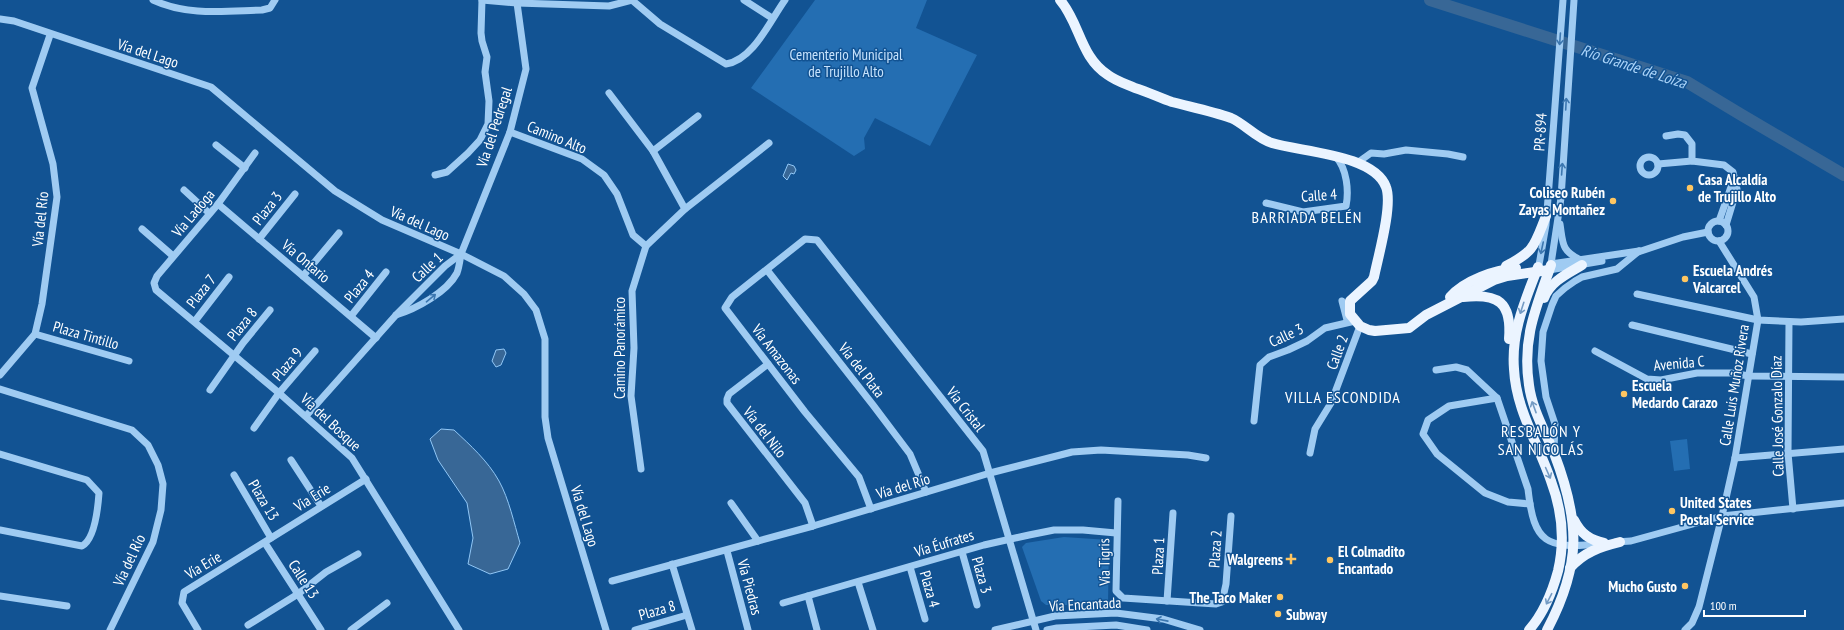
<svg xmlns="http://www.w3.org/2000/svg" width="1844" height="630" font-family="'PT Sans Narrow',sans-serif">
  <rect width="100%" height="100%" fill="#125393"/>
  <g fill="#246eb2">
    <path d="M815,0H927L916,28L977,55L930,146L875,118L864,138L865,149L854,156L751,88Z"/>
    <path d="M1687,439L1690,469L1674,471L1670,441Z"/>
    <path d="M1064,537L1109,540L1108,605H1046L1041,601L1022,547L1026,543Z"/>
  </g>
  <g fill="#386796" stroke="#91c7f6">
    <path d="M788,164L794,166L796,170L794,174L791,173L787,180L783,176Z"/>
    <path d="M504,349L506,353L501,365L496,367L492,361L496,350Z"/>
    <path d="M441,429L454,430C470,445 488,461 499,481C509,499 514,523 520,543L508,569L490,574L468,564L473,538L467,503L438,460L430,439Z"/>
  </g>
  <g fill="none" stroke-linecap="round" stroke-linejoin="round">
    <path stroke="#386796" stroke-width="12" d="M1430,0L1687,82L1740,114L1844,175"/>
    <g stroke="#9fcbf2" stroke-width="7">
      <path d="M153,0C187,16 225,11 262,10L270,8L275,0"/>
      <path d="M482,0L517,3L609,6L632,0"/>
      <path d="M632,0L660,24L726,64C753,60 770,21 785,0"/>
      <path d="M744,0L772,18"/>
      <path d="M1574,0L1561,198L1551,264L1639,251"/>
      <path d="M0,19L14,21L211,87L335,191L382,220L461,254L504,276L524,294L536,310L545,339V417L548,438L606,630"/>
      <path d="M609,93L653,151L685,209"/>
      <path d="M510,132L582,159L604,175L617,194L633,235L646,246"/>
      <path d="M1666,136L1678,134L1685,135L1692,144V161L1724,165L1733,172L1737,189L1726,225"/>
      <path d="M216,145L245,168"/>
      <path d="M653,151L698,116"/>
      <path d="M255,153L218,204L157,276L154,283L156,290L279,393L352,458L459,630"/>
      <circle cx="1649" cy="166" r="9"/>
      <path d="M1357,163L1371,153L1384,154L1406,150L1448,154L1463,157"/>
      <path d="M1658,164L1692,161"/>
      <path d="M435,175L447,172L468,153L480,140L488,124L489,101L485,72L487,57L482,41L481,33L482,0"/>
      <path d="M184,190L209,213"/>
      <path d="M1266,203L1303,212L1346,206C1349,191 1347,169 1336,157"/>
      <path d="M218,204L376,338"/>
      <circle cx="1718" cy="231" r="10"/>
      <path d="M1719,221L1731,187L1735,183"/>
      <path d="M1560,224C1563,243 1561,251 1581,260"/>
      <path d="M142,229L173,256"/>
      <path d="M259,239L295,194"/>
      <path d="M1635,253L1683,237L1708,232"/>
      <path d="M1539,265L1546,225L1563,0"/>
      <path d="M767,270L873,405L910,454L926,492"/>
      <path d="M1549,270L1602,261"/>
      <path d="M303,276L339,233"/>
      <path d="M1637,294L1758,320L1801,322L1844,319"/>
      <path d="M1342,301L1347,320"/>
      <path d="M396,315C416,309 447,292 457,273C459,268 460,260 461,254L510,132L526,69L517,3"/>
      <path d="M351,316L386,272"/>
      <path d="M195,321L229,277"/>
      <path d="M1789,322L1788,453L1793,509"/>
      <path d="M1632,325L1752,354"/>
      <path d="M35,334L129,361"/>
      <path d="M1595,351L1647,379L1661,380L1697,373H1731L1749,376L1844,377"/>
      <path d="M768,364L729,394L727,399V403L805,503L813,526"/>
      <path d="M1436,370L1456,367L1467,370L1497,398L1528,489C1534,544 1546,549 1600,544"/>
      <path d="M0,375L35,334L42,304L57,197L53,164L32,88L50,35"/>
      <path d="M0,389L132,430L148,445L158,465L163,484L161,510L153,542L110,630"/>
      <path d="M210,390L243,343L270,310"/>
      <path d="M1497,398L1449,406L1428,420L1423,434L1437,454L1485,493L1508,502L1530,504"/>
      <path d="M306,416L396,315L445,266L461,254"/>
      <path d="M1254,421L1260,365L1269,357L1288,350L1307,341L1325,328L1355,321"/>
      <path d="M254,428L279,393L315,351"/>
      <path d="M1554,449L1555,424L1546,397L1541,361L1543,332L1552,305L1556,296L1565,288L1575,281L1582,277L1617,269L1639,251"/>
      <path d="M1310,453L1315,429L1331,403L1360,326"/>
      <path d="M0,454L87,480L99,493C98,507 95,539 82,546L0,530"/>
      <path d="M1735,458L1844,449"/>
      <path d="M291,460L321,506"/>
      <path d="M641,469L631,396L634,348L632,291L646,246L685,209L769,143"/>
      <path d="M234,475L271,538"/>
      <path d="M1118,501L1116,591L1123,598L1216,604L1222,602L1226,584L1231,516"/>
      <path d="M731,503L758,541"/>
      <path d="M871,509L859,477L805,412L725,308L732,297L805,239L817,240L983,451L1036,630"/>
      <path d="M1616,542L1631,541L1722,516L1844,503"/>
      <path d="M265,543L321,630"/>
      <path d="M727,551L748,630"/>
      <path d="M962,552L977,605"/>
      <path d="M672,564L692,630"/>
      <path d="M910,567L925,619"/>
      <path d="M612,581L813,526L990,473L1072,452L1101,450L1188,455L1206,458"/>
      <path d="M858,582L873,630"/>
      <path d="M0,596L67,606"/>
      <path d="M808,596L817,630"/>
      <path d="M1167,601L1173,513"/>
      <path d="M783,603L984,545L1029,535L1054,530H1083L1116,533"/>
      <path d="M248,625L298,594L326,572L358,554"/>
      <path d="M198,630L182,603L184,592L366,479"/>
      <path d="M351,630L387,603"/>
      <path d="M635,630L687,615"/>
      <path d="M995,630L1055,616L1116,613L1163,619L1200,630"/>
      <path d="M1047,630L1057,628L1116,625L1147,630"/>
      <path d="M1685,630L1692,623L1699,607L1722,516L1735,458L1758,320L1754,297L1719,241"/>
    </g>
    <g stroke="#ebf4ff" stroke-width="10">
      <path d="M1060,0C1080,23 1080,57 1108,75C1116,81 1126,84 1135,88C1148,92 1160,98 1172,102C1191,107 1212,111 1231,118C1245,124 1256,138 1272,143C1301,152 1374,154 1386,187C1393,205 1378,257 1374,277L1372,281L1350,301V314L1360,326L1369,330L1375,331L1409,328L1426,315L1494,280L1507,276L1549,270"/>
      <path d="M1506,266C1535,251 1534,246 1546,216"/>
      <path d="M1450,297C1465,280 1495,270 1516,268"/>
      <path d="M1463,297C1498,293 1512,302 1509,339"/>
      <path d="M1544,298C1551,281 1567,274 1582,265"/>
      <path d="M1574,520C1581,534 1590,540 1604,543"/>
      <path d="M1570,568C1584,552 1600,547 1620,542"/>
      <path d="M1529,630C1544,613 1552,593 1558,571C1565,541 1562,510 1551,481C1538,443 1516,410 1514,369C1511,332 1525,301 1538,267"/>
      <path d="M1547,630C1582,564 1580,521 1554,453C1545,431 1532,409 1529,385C1522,338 1536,308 1551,265"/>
    </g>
  </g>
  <defs><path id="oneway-shaft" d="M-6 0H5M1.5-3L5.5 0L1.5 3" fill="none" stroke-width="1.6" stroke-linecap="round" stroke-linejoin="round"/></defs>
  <g stroke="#3c77b0">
    <use href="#oneway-shaft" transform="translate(1560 39) rotate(94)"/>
    <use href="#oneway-shaft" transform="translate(1566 104) rotate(-87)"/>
    <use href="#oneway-shaft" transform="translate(1562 169) rotate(-86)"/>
    <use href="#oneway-shaft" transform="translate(1542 248) rotate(102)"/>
    <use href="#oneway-shaft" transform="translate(431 298) rotate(-40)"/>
    <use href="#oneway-shaft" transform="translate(1162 620) rotate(-169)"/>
  </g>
  <g stroke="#749bc4">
    <use href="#oneway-shaft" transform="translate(1522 308) rotate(108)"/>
    <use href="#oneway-shaft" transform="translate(1534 407) rotate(-110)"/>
    <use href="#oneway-shaft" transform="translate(1548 473) rotate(66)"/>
    <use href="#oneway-shaft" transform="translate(1549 599) rotate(117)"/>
  </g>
  <g fill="#ffc661" stroke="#125393" stroke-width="1.5">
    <circle cx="1690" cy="188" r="4"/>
    <circle cx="1613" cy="201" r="4"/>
    <circle cx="1685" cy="279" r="4"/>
    <circle cx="1624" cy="394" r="4"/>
    <circle cx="1672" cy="511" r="4"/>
    <path d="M1289 553h4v4h4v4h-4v4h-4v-4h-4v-4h4z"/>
    <circle cx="1330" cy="560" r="4"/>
    <circle cx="1685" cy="586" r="4"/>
    <circle cx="1280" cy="597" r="4"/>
    <circle cx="1278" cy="614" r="4"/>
  </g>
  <g text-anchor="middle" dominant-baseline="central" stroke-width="3" stroke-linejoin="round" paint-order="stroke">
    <g font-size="15" fill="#fff" stroke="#125393">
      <text transform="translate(148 53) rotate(18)">Vía del Lago</text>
      <text transform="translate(494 127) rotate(-72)">Vía del Pedregal</text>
      <text transform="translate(1540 132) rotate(-86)">PR-894</text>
      <text transform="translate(557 137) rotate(22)">Camino Alto</text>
      <text transform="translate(1319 195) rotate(-4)">Calle 4</text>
      <text transform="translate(267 208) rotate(-52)">Plaza 3</text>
      <text transform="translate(193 213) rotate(-50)">Vía Ladoga</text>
      <text transform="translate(40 219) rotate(-84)">Vía del Río</text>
      <text transform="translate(420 223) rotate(24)">Vía del Lago</text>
      <text transform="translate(306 261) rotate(40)">Vía Ontario</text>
      <text transform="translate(427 267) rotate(-43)">Calle 1</text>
      <text transform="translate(359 286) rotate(-51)">Plaza 4</text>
      <text transform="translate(201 291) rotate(-52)">Plaza 7</text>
      <text transform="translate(242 324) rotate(-51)">Plaza 8</text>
      <text transform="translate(86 335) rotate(16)">Plaza Tintillo</text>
      <text transform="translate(1286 335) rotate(-25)">Calle 3</text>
      <text transform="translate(619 348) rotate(-90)">Camino Panorámico</text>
      <text transform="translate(1337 352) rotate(-70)">Calle 2</text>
      <text transform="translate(777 354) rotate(52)">Vía Amazonas</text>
      <text transform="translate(1679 363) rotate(-5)">Avenida C</text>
      <text transform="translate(287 364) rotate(-50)">Plaza 9</text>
      <text transform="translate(862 370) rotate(52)">Vía del Plata</text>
      <text transform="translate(1734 385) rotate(-81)">Calle Luis Muñoz Rivera</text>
      <text transform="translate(966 409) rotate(52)">Vía Cristal</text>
      <text transform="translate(1777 416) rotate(-91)">Calle José Gonzalo Díaz</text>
      <text transform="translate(331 422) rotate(43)">Vía del Bosque</text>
      <text transform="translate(765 432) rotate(52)">Vía del Nilo</text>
      <text transform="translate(903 486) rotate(-17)">Vía del Río</text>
      <text transform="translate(312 497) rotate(-32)">Via Erie</text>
      <text transform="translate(264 500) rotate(59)">Plaza 13</text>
      <text transform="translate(585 516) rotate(73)">Vía del Lago</text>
      <text transform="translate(944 543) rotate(-17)">Vía Éufrates</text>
      <text transform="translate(1215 549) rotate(-86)">Plaza 2</text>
      <text transform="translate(1158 556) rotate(-87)">Plaza 1</text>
      <text transform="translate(129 560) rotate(-65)">Vía del Río</text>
      <text transform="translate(1104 562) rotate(-91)">Vía Tigris</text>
      <text transform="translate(203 565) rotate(-31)">Vía Erie</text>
      <text transform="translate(982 575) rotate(74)">Plaza 3</text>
      <text transform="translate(304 579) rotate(57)">Calle 13</text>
      <text transform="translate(750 587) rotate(75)">Vía Piedras</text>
      <text transform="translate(930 589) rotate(74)">Plaza 4</text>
      <text transform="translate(1085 604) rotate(-3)">Vía Encantada</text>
      <text transform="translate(657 610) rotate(-16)">Plaza 8</text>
    </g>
    <g font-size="15" fill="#c7e3fd" stroke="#125393">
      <text x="846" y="54">Cementerio Municipal<tspan x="846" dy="17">de Trujillo Alto</tspan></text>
    </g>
    <g font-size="15" font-weight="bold" fill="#fff" stroke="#125393" text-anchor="start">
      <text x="1698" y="179">Casa Alcaldía<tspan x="1698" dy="17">de Trujillo Alto</tspan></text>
      <text x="1605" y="192" text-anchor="end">Coliseo Rubén<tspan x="1605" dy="17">Zayas Montañez</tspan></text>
      <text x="1693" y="270">Escuela Andrés<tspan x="1693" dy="17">Valcarcel</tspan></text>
      <text x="1632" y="385">Escuela<tspan x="1632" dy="17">Medardo Carazo</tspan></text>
      <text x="1680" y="502">United States<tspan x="1680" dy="17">Postal Service</tspan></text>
      <text x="1338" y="551">El Colmadito<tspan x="1338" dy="17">Encantado</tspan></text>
      <text x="1283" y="559" text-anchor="end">Walgreens</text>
      <text x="1677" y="586" text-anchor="end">Mucho Gusto</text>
      <text x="1272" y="597" text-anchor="end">The Taco Maker</text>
      <text x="1286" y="614">Subway</text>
    </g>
    <g font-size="16" font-style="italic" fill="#abd4f9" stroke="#125393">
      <text transform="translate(1634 66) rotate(18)">Río Grande de Loíza</text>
    </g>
    <g font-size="16" letter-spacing="1" fill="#fff" stroke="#125393">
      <text x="1307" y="217">BARRIADA BELÉN</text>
      <text x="1343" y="397">VILLA ESCONDIDA</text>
      <text x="1541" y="431">RESBALÓN Y<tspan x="1541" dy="18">SAN NICOLÁS</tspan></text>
    </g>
  </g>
  <path d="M1704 610v6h101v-6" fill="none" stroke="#ffffff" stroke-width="2"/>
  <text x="1710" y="610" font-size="12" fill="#ffffff" stroke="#125393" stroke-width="3" paint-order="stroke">100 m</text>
</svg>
